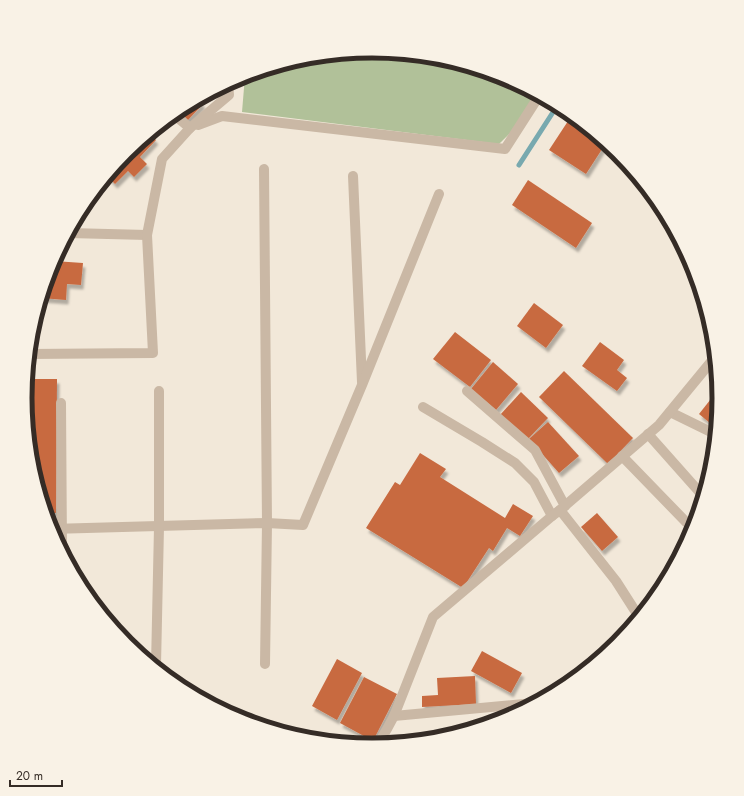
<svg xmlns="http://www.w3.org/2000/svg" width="744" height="796" font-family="Jost,sans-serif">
  <defs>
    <filter id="shadow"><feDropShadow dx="2.5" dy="4.5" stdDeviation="1" flood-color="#0004"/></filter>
  </defs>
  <rect width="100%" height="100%" fill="#f2e8d9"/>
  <g fill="#b1c199">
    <path d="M372,51L440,58L505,78L545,99L499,144L242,112L245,76L305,58Z"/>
    <path d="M235,716L255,717L253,723Z"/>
  </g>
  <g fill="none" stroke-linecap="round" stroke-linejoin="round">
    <path stroke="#78a9af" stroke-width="5" d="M519,165L557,106"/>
  </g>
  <g fill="#c86a41" filter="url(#shadow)">
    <path d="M198,99L203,104L188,120L178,110Z"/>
    <path d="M572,115L606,143L586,174L549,150Z"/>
    <path d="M150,134L156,140L140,157L147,164L134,177L128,171L115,184L107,176L127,152Z"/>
    <path d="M528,180L592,223L576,248L512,205Z"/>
    <path d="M54,261L83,263L81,285L67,284L66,300L41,298L52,265Z"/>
    <path d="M534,303L563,325L546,348L517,326Z"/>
    <path d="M455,332L491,360L470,387L433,359Z"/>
    <path d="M600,342L624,360L617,370L627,378L617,391L582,366Z"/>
    <path d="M493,362L518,384L496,410L471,389Z"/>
    <path d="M564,371L633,438L608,464L539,397Z"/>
    <path d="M27,379H57L56,513H46L32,465L25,398Z"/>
    <path d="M718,390L719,398L716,428L699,414Z"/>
    <path d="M521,392L548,418L527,440L500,415Z"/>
    <path d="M548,422L579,456L559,473L529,439Z"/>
    <path d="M420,453L446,469L440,477L505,518L513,504L533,516L520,536L507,528L493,551L489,548L463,588L366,528L395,482L400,485Z"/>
    <path d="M597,513L618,537L602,551L581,527Z"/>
    <path d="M482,651L522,673L511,693L471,671Z"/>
    <path d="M337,659L362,673L337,720L312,706Z"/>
    <path d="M475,676L476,704L422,707V696L438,695L437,678Z"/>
    <path d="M364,677L397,694L373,741L340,723Z"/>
  </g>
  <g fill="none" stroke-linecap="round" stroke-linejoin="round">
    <g stroke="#cab8a5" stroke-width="10">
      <path d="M173,114L190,128"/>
      <path d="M198,125L222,116L505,149L539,96"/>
      <path d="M620,160L627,164"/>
      <path d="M264,169L267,523L265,664"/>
      <path d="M353,176L362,382"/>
      <path d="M69,233L147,235"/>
      <path d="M29,354L153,353L147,235L162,159L190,128L229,95L228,83"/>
      <path d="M467,391L535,450L565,506"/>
      <path d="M61,403L62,550"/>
      <path d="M423,407L482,442L515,463L534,482L552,516"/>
      <path d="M670,412L715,434"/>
      <path d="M648,434L703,496"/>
      <path d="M622,456L686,522L694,527"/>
      <path d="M560,510L616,581L639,617"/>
      <path d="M51,529L267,523L303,525L362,385L439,194"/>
      <path d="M156,665L159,527V391"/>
      <path d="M394,716L534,703"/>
      <path d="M378,744L387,729L394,716L433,617L552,516L560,510L659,425L715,357"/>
    </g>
  </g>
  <path d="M0 0H744V796H0ZM32 398a340 340 0 1 1 680 0a340 340 0 1 1-680 0Z" fill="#f9f2e6" fill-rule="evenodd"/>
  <path fill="none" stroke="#352c26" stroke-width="5" d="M32 398a340 340 0 1 1 680 0a340 340 0 1 1-680 0Z"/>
  <path d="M10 780v6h52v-6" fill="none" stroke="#352c26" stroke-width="2"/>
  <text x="16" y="780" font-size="12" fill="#352c26" stroke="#f9f2e6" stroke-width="3" paint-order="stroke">20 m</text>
</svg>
